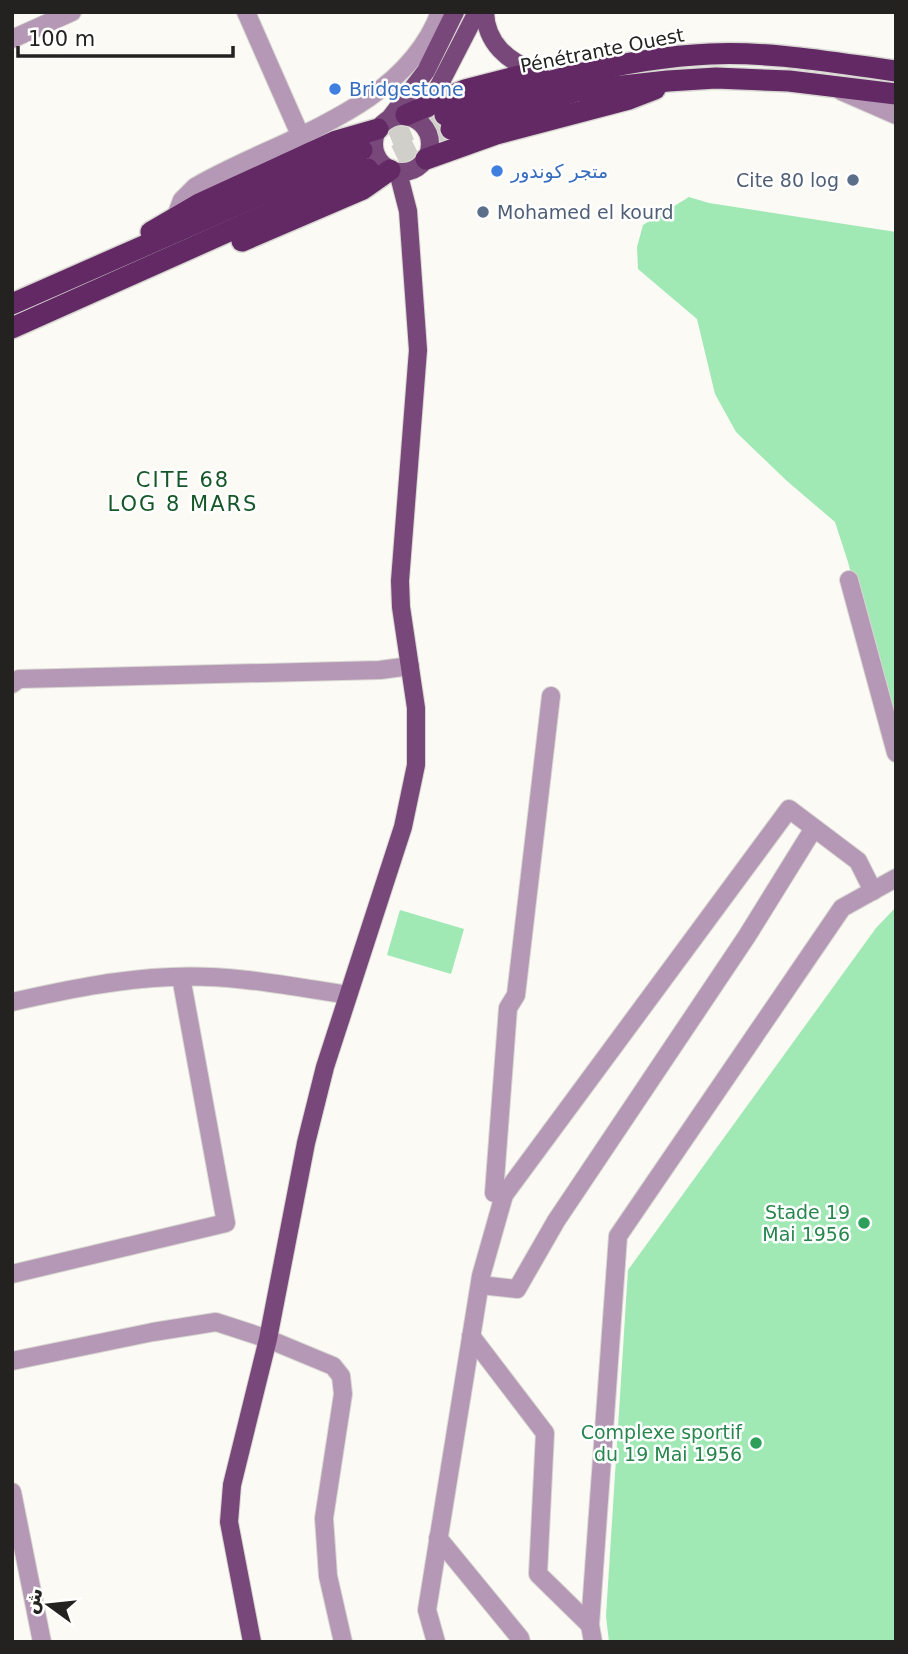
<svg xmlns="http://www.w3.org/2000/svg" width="908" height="1654" font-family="'DejaVu Sans',Vazirmatn,sans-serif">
  <rect width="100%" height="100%" fill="#fbfaf4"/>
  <g fill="#a0e8b4">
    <path d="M689,197L709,203L896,232V748L848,562L835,522L787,481L736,432L715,394L697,319L638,269L637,247L643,225Z"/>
    <path d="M896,907V1642H609L606,1616L628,1270L876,928Z"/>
    <path d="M400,910L464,929L451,974L387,955Z"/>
  </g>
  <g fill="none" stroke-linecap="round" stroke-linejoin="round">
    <g stroke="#d0cfca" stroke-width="21" stroke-dasharray="21 10" stroke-linecap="butt">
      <path d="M362,150L445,115"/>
      <path d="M368,169L451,129"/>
    </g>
    <g stroke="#d8d7d2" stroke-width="20">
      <g id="minor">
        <path d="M246,12L301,137"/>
        <path d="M12,39L72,12"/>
        <path d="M841,91L896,115"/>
        <path d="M176,216L182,200L195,187C276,139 403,112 440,12"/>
        <path d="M849,580L896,753"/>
        <path d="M12,684L19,679L380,670L410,666"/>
        <path d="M12,1002C65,990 118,979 171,977C231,974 289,986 348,995"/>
        <path d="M504,1195L789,809L858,861L873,891"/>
        <path d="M12,1274L226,1223L181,977"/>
        <path d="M480,1285L517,1289L556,1221L747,936L814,828"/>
        <path d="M471,1336L545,1433L538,1574L590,1625"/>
        <path d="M12,1361L153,1332L216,1322L268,1339L333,1366L341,1376L343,1394L324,1518L328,1576L343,1642"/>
        <path d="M12,1492L42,1642"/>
        <path d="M438,1538L520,1638L521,1642"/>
        <path d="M436,1642L427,1610L481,1276L504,1195L494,1193L508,1008L516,995L551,696"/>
        <path d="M593,1642L590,1625L618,1236L842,908L896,878"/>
      </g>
    </g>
    <g stroke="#d8d7d2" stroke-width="20">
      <g id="major">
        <path d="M485,12C486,43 508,62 535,71"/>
        <path d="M427,109L477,12"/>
        <circle cx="402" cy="144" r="28"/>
        <path d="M390,118L426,71L455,12"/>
        <path d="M252,1642L229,1522L232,1485L268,1339L306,1143L325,1067L403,827L416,765V708L401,607L400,581L418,350L408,211L398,172"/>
      </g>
    </g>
    <g stroke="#d8d7d2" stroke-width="24">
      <g id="highway">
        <path d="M406,115L465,90L538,71"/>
        <path d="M445,115C529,85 621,58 710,54C771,51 835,63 896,71"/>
        <path d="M451,129L577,91L668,81L716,78L789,81L896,94"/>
        <path d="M426,159L496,134L629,99L655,89"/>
        <path d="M151,232L199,204L336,141L378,129"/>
        <path d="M242,241L363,189L390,170"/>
        <path d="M12,304L362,150"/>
        <path d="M12,328L368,169"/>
      </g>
    </g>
    <use href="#minor" stroke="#b598b5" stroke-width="18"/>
    <use href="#major" stroke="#79487a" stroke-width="18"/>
    <use href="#highway" stroke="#622964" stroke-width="21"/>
  </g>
  <g fill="#3f7fe0" stroke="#fff" stroke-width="2.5">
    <circle cx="335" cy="89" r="7"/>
    <circle cx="497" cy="171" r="7"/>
  </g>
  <g fill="#5c6f8a" stroke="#fff" stroke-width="2.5">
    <circle cx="853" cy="180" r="7"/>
    <circle cx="483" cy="212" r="7"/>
  </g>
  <g fill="#2e9e5b" stroke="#fff" stroke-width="2.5">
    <circle cx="864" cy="1223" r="7"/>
    <circle cx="756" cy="1443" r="7"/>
  </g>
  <g text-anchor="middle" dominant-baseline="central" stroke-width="5" stroke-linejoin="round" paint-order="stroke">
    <g font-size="19" fill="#232220" stroke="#fff">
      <text transform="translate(602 50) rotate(-11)">Pénétrante Ouest</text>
    </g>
    <g font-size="19" fill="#366cbe" stroke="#fff" text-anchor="start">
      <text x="349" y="89">Bridgestone</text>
      <text x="511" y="171">متجر كوندور</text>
    </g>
    <g font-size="19" fill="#4e5e75" stroke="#fff" text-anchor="end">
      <text x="839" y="180">Cite 80 log</text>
      <text x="497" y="212" text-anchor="start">Mohamed el kourd</text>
    </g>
    <g font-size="19" fill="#27864d" stroke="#fff" text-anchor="end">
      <text x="850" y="1212">Stade 19<tspan x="850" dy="22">Mai 1956</tspan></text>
      <text x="742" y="1432">Complexe sportif<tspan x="742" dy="22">du 19 Mai 1956</tspan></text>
    </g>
    <g font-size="21" letter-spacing="2" fill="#155728" stroke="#fff">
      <text x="183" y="480">CITE 68<tspan x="183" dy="24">LOG 8 MARS</tspan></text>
    </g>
  </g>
  <rect width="908" height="1654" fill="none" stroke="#232220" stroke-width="28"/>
  <g transform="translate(49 1605) rotate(285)" stroke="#ffffff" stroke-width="5" paint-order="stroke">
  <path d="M0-5L12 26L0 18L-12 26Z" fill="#232220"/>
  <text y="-10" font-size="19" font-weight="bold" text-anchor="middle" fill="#232220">ش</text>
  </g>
  <path d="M18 46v10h215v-10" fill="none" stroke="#232220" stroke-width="3.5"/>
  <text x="28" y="46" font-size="21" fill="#232220" stroke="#ffffff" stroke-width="5" paint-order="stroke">100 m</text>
</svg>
